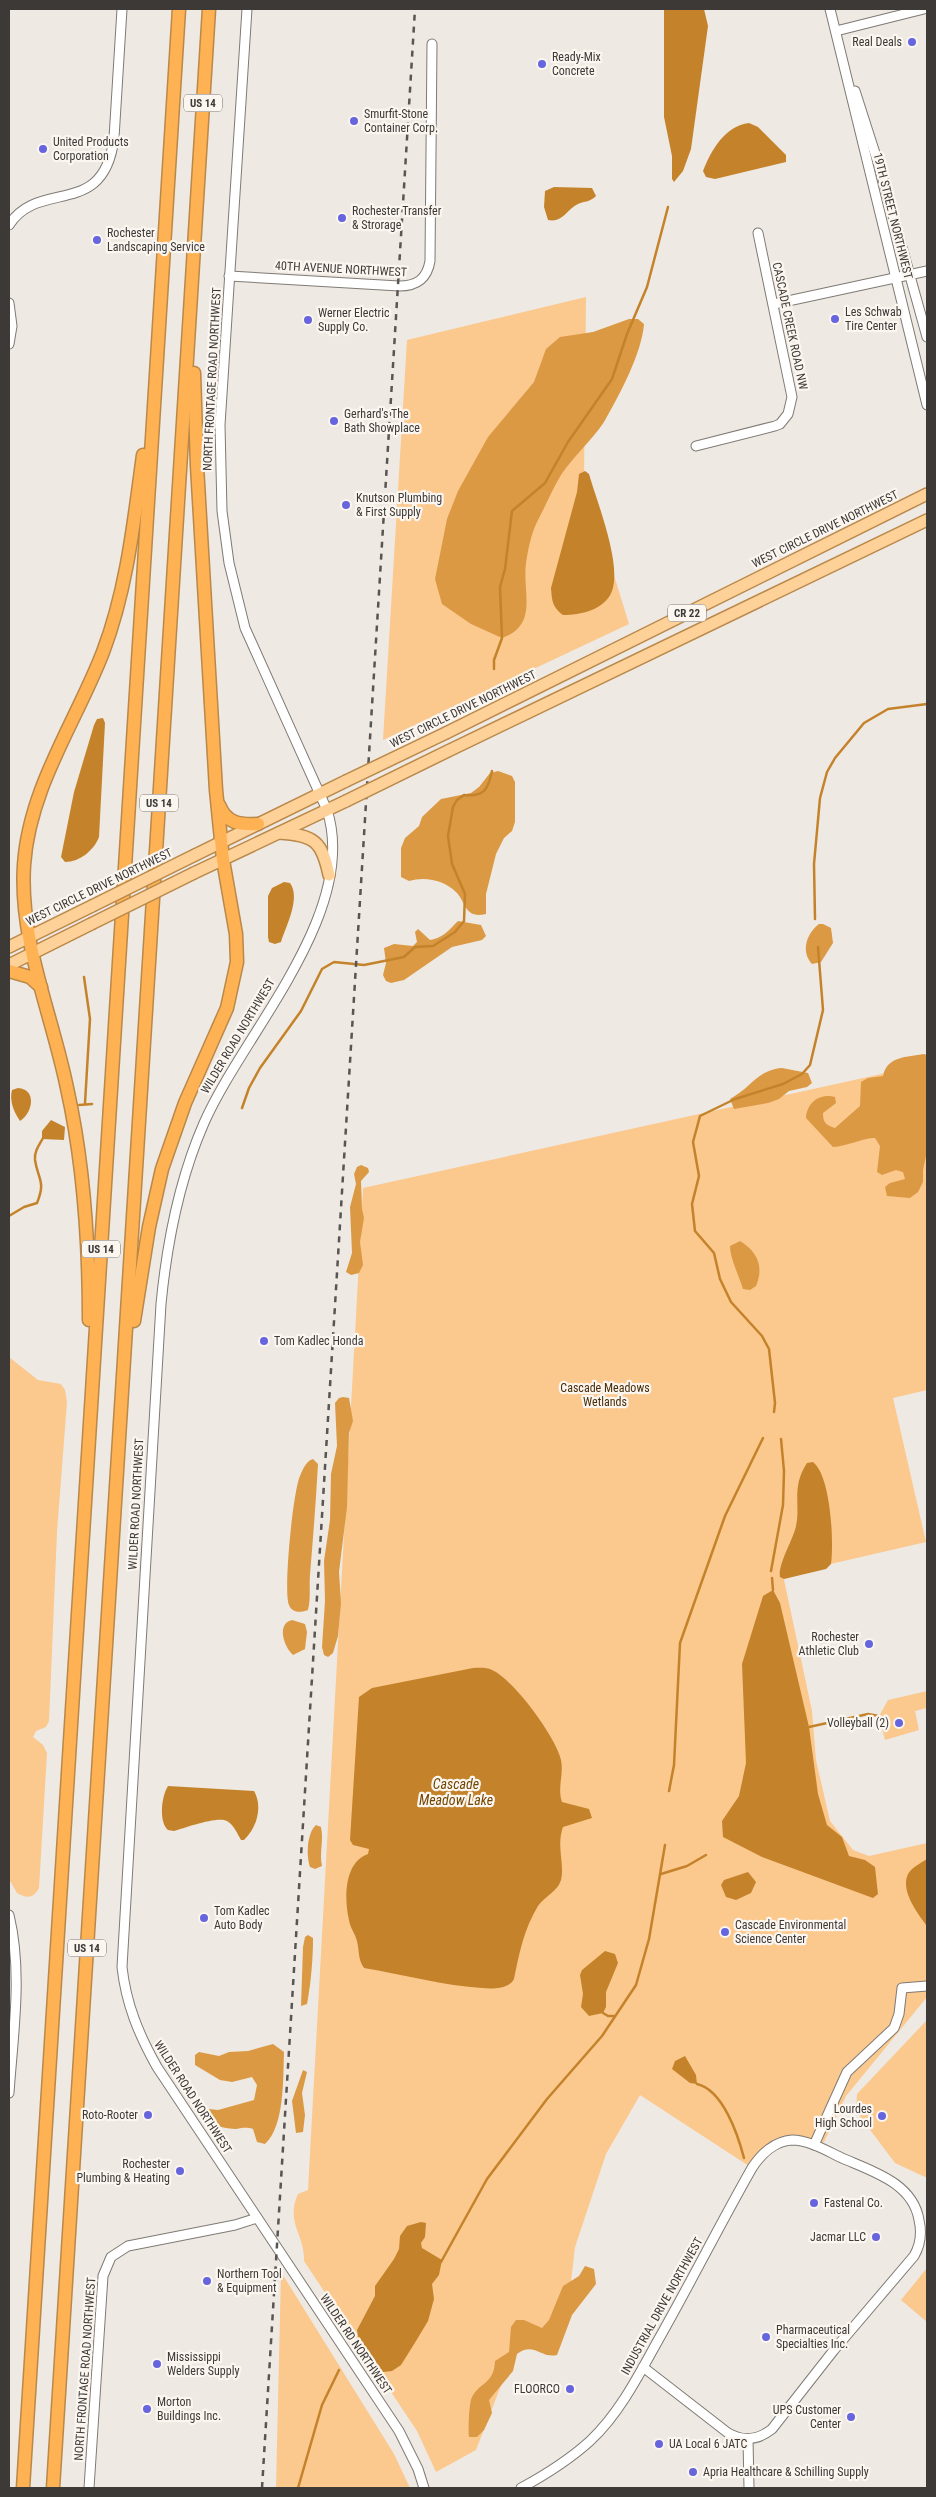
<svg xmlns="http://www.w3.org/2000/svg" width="936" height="2497" font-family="'Roboto Condensed',sans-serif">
  <rect width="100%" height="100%" fill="#efe9e3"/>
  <g fill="#fbc88e">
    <path d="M586,297L584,478L629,624L383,740L407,340Z"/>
    <path d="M927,1064V1390L893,1398L926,1542L783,1575L812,1711L816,1760L830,1821L853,1850L869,1856L927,1843V1997L846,2096L824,2142L814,2145L786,2141L752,2168L640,2095L606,2154L575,2247L568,2308L514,2352L476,2450L436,2472L417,2431L304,2261C305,2234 285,2223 298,2194L308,2190L363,1188Z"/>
    <path d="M9,1357L38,1380L61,1384L65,1390L67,1402L57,1532L49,1721L46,1727L36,1731L33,1737L43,1745L47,1753L39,1888C34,1898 27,1899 17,1893L9,1879Z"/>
    <path d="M927,1691V1708L915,1711L919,1730L885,1740L879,1716L888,1700Z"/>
    <path d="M927,2020V2176L925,2177L895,2163L856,2111L857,2094Z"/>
    <path d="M927,2268V2322L901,2300Z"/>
    <path d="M281,2272L394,2454L410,2488H276Z"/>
  </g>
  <g fill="#db9944">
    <path d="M629,319H638L644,324C642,353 619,396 604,422C593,439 572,458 561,475C552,490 545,507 537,522C531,534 528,550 526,563C522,592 539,625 502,638L471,624L442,604L435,579L447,519L458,491L488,437L534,382L546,349L560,337L593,332Z"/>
    <path d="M498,771L512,776L515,782V822L512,831L504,838L496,854L486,894V914C465,919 466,903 457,893C445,880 425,876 409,881L401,877V848L405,838L419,826L422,817L441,799L471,793L479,787L490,773Z"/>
    <path d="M458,921L481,925L486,936L482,940L452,947L404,980L391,983L386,981L383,975L386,963L384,948L394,944L413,946L417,942L415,932L418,929L430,940C443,938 449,930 458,921Z"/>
    <path d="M819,924H823L831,928L833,943L821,962L812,964C800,951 807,933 819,924Z"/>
    <path d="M924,1054L927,1055V1151L923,1170V1182L918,1192L910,1198L887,1196L885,1187L890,1183L905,1179L903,1172L896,1170L882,1175L877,1172L880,1146L875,1138C867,1137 847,1146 833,1147L806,1118C807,1103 819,1093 835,1097L836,1103L823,1113C823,1123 826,1125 835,1128L860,1106L861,1082L868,1078L883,1076C887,1056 907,1057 924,1054Z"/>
    <path d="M782,1068L808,1073L812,1083L807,1087L789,1091L779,1099L768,1103L734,1109L730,1099C751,1088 757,1070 782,1068Z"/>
    <path d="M361,1165L368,1168L369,1172L361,1181L362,1209L364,1218L360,1242L363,1265L359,1273L351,1275L346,1272L352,1253L350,1207L356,1184L354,1174L357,1167Z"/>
    <path d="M740,1241C758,1252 764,1267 756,1286L750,1290L743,1289C739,1276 730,1258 730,1246Z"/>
    <path d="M343,1397L349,1398L353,1421L349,1433L347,1507L339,1572L341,1603L338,1636L333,1653L328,1657L324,1655L322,1647L325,1601L324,1561L330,1520L331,1474L337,1446L335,1403L339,1398Z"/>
    <path d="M313,1459L318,1464C316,1501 313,1538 310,1575C309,1587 311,1598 308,1610C301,1613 292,1613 289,1605C283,1592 293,1491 300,1476C303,1469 306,1461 313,1459Z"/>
    <path d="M292,1620L305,1624L307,1632L305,1649L293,1655C284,1647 276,1624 292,1620Z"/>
    <path d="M316,1825L321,1827C324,1840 319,1853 322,1866L315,1869L310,1867C306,1855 307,1833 316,1825Z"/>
    <path d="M308,1935L313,1938C313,1959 311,1982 307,2004L301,2006L303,1947L305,1937Z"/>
    <path d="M273,2044L284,2052C283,2077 285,2126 265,2144L257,2142L253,2129C246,2127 243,2128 236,2129C226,2129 212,2125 204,2120V2113L209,2109L218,2110L254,2100L257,2085L252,2077L232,2082L220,2080L195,2065V2055L199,2052L219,2056L229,2052L248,2051Z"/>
    <path d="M303,2070L307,2072L302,2093L305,2115L303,2132L296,2133L292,2101Z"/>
    <path d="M585,2266L594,2269L596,2284L572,2315L557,2355C541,2359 534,2341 517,2354L513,2371L489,2400L492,2413L484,2430L477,2437H469C468,2430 469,2402 472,2397C481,2381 494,2384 495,2361L509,2352L511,2327L516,2320H524L542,2328L549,2320L563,2286L579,2276Z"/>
  </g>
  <g fill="#c4832a">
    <path d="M664,9H704L708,26L691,149L683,171L674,182L672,179V156L664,117Z"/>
    <path d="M749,123L758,127L786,155V162L715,179L706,177L703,171C711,150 725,126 749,123Z"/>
    <path d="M554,187L592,188L596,196C590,202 585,201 578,204C567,209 563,223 548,220L544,207L545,191Z"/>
    <path d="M585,471L589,474C597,502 622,564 612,591C605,610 580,615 563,615C552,607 552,600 551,588L577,492L579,474Z"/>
    <path d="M103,718L105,723L99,837C94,850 80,862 65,862L61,857L74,792L94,725L97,719Z"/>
    <path d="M284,882L290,883C301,898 286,926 281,942L275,944L269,942L268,937V896L272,888Z"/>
    <path d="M18,1088C37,1089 33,1113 20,1121C14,1112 9,1101 12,1090Z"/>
    <path d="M51,1120L65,1127L64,1140L42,1139V1131Z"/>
    <path d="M813,1462C831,1476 834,1542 831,1564L826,1569L784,1579L780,1577C778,1565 791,1543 795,1530C802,1506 790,1489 807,1463Z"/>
    <path d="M773,1590L780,1603L809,1727L818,1794L827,1825L842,1837L849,1856L865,1860L875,1867L878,1894L873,1898L762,1857L723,1837L722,1821L739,1796L746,1763L742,1664L763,1596Z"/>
    <path d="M473,1668C479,1668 486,1667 492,1670C513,1679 556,1737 561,1760C564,1775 557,1787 562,1802L589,1809L592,1818L563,1827C556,1846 565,1865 561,1880C558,1891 544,1897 538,1906C524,1929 519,1954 514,1979C509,1989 492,1989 482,1988C446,1986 401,1974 364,1968C357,1958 360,1949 356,1938C354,1932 350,1927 349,1920C344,1899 344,1862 368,1854L369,1849L353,1845L350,1840L359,1697L372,1688Z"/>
    <path d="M168,1786L254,1791C263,1806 257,1828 244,1840H241C237,1833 234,1825 227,1821C217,1816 185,1828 174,1831L168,1830C158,1821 162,1795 168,1786Z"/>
    <path d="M927,1859V1926C918,1914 900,1891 908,1874C912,1867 921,1863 927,1859Z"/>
    <path d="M748,1872L756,1882L751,1893L736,1900L726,1897L721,1885L724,1880Z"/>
    <path d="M605,1951L615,1954L618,1963L606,1992V2007L603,2013L589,2016L581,2007L583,1994L580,1975L582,1970Z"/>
    <path d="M685,2056L696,2075L697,2084L690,2083L672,2069L675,2061Z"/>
    <path d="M421,2222L426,2223L425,2237L421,2243L422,2248L442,2260L439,2275L432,2284L434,2299L428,2321L416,2341L401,2365L392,2371L383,2372L360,2346L357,2330L375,2296V2286L394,2259L399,2249L400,2236L407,2226Z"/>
  </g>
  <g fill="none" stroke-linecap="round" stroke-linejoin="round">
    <g stroke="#c4832a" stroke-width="2.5">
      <path d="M494,669V660L502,638L500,587L505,569L512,511L545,483L568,442L612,379L627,334L647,287L668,207"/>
      <path d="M815,919L814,864L820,798L827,772L835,758L864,723L888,709L927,704"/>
      <path d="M84,977L90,1019L85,1103"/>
      <path d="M79,1105L92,1104"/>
      <path d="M242,1108L249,1088L260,1068L301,1011L322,969L334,962L364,965L404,957L415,947L433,946L455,932L464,921L465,894L452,864L448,836L453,807L457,800L464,795C484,797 488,790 492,771"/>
      <path d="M9,1216L24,1207L37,1203C46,1181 38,1180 35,1160C34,1152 39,1145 43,1138"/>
      <path d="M774,1412L775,1403L769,1349L762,1336L731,1302L720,1279L714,1253L695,1231L692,1204L699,1176L693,1142L700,1116L735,1099L783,1084L802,1074L810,1065L823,1010L818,947"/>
      <path d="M771,1571L783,1505L784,1471L781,1439"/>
      <path d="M772,1578L773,1590"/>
      <path d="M809,1727L868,1714L879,1716"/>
      <path d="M669,1791L674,1765L680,1643L725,1516L763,1438"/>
      <path d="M661,1874L687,1866L706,1855"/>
      <path d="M603,2013L608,2016H614"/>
      <path d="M697,2084C723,2090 738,2135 744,2158"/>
      <path d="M441,2262L487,2179L547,2099L602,2036L636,1985L649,1939L665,1845"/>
      <path d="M298,2488L322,2405L339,2370"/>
    </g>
    <g stroke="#7f7a74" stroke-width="11">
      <g id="minor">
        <path d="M247,9L220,425L222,511L229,563L245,628L327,810C360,912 243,1034 204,1123C179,1180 167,1242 161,1304L122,1967C126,2004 139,2035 157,2067L399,2431L418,2469L424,2488"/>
        <path d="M830,9L927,405"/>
        <path d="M836,31L924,9"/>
        <path d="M855,91L881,172L927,337"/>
        <path d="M9,225C39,178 104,220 114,138L122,9"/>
        <path d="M229,276L399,286C417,286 427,279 430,261L432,44"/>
        <path d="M9,303L12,326L9,344"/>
        <path d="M774,304L927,271"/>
        <path d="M696,446L775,426L780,424L788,414L792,397L758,233"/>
        <path d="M9,1915C23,1973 13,2034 9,2093"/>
        <path d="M814,2145L847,2072L894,2028L899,2014L902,1988L927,1986"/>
        <path d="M748,2439L749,2488"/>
        <path d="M89,2488L103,2276L111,2257L128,2246L235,2225L257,2218"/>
        <path d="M521,2488C545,2475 569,2460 590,2441C618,2415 638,2377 656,2344C689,2286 719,2226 752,2168C761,2154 775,2141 792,2140C809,2140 827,2151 842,2158C872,2171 913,2183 919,2220C922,2233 921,2244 914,2256L834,2350L772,2429C758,2440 744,2442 728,2433L643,2367"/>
      </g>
    </g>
    <g stroke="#ba8849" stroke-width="14">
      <g id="major">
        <path d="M446,733L927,494"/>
        <path d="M448,751L927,520"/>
        <path d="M279,833C314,835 322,841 329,875"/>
        <path d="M195,855L346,781"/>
        <path d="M194,873L346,801"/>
        <path d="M9,947L92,906"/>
        <path d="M9,965L91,924"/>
      </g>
    </g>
    <g stroke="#ba8849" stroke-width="15">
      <g id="highway">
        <path d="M219,805C226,823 239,825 258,824"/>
        <path d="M9,971L30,977L41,987"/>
        <path d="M89,1320C89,1242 84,1164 67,1088C52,1014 19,941 24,865C29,788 76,722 103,652C127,589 134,521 143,455"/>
        <path d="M134,1321L149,1227L162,1169L185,1103L227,1008L237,962L236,934L223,860L216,790L197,466L194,373"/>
        <path d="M23,2488L179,9"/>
        <path d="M53,2488L209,9"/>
      </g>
    </g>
    <use href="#minor" stroke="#fff" stroke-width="9"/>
    <use href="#major" stroke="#fed198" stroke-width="11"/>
    <use href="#highway" stroke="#feb253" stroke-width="12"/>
    <path stroke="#585552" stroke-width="2.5" stroke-dasharray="6 6" stroke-linecap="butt" d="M262,2488L415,9"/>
    <g stroke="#ba8849" stroke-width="14" stroke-linecap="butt">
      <g id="major-bridge">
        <path d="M346,781L446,733"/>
        <path d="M346,801L448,751"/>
        <path d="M92,906L195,855"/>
        <path d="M91,924L194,873"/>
      </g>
    </g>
    <use href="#major-bridge" stroke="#fed198" stroke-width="11"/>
  </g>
  <g fill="#6665de" stroke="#fcf6f0" stroke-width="2">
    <circle cx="912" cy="42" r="5"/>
    <circle cx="542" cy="64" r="5"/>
    <circle cx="354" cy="121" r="5"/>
    <circle cx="43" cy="149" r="5"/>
    <circle cx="342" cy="218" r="5"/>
    <circle cx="97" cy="240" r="5"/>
    <circle cx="835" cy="319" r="5"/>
    <circle cx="308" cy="320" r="5"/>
    <circle cx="334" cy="421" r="5"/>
    <circle cx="346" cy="505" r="5"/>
    <circle cx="264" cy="1341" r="5"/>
    <circle cx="869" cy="1644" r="5"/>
    <circle cx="899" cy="1723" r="5"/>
    <circle cx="204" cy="1918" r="5"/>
    <circle cx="725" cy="1932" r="5"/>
    <circle cx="148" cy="2115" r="5"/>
    <circle cx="882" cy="2116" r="5"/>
    <circle cx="180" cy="2171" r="5"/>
    <circle cx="814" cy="2203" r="5"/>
    <circle cx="876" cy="2237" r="5"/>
    <circle cx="207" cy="2281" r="5"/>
    <circle cx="766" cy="2337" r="5"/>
    <circle cx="157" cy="2364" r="5"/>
    <circle cx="570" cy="2389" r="5"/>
    <circle cx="147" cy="2409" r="5"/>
    <circle cx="851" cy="2417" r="5"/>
    <circle cx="659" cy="2444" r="5"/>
    <circle cx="693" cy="2472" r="5"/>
  </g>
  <g text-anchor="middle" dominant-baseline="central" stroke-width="4.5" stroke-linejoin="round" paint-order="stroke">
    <g fill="#fcf6f0" stroke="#76726e" stroke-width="1">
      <rect x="184" y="94.5" width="38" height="17" rx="4"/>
      <rect x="668" y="604.5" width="38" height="17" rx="4"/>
      <rect x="140" y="794.5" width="38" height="17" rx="4"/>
      <rect x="82" y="1240.5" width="38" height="17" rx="4"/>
      <rect x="68" y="1939.5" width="38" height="17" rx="4"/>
    </g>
    <g font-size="11" font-weight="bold" fill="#3c3937">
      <text x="203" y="103">US 14</text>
      <text x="687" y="613">CR 22</text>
      <text x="159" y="803">US 14</text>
      <text x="101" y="1249">US 14</text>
      <text x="87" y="1948">US 14</text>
    </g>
    <g font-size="12" fill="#3c3937" stroke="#fcf6f0" text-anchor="start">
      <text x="902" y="42" text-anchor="end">Real Deals</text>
      <text x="552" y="57">Ready-Mix<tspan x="552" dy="14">Concrete</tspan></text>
      <text x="364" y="114">Smurfit-Stone<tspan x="364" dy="14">Container Corp.</tspan></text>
      <text x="53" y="142">United Products<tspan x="53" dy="14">Corporation</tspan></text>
      <text x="352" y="211">Rochester Transfer<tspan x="352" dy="14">&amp; Strorage</tspan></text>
      <text x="107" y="233">Rochester<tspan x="107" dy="14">Landscaping Service</tspan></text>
      <text x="845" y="312">Les Schwab<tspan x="845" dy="14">Tire Center</tspan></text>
      <text x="318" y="313">Werner Electric<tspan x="318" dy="14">Supply Co.</tspan></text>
      <text x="344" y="414">Gerhard's The<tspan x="344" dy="14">Bath Showplace</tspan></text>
      <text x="356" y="498">Knutson Plumbing<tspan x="356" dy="14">&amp; First Supply</tspan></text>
      <text x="274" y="1341">Tom Kadlec Honda</text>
      <text x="859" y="1637" text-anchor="end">Rochester<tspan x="859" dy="14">Athletic Club</tspan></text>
      <text x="889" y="1723" text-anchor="end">Volleyball (2)</text>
      <text x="214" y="1911">Tom Kadlec<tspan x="214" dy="14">Auto Body</tspan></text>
      <text x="735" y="1925">Cascade Environmental<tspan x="735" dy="14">Science Center</tspan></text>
      <text x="872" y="2109" text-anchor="end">Lourdes<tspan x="872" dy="14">High School</tspan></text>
      <text x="138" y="2115" text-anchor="end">Roto-Rooter</text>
      <text x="170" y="2164" text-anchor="end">Rochester<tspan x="170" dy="14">Plumbing &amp; Heating</tspan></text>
      <text x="824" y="2203">Fastenal Co.</text>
      <text x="866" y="2237" text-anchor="end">Jacmar LLC</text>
      <text x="217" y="2274">Northern Tool<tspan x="217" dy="14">&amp; Equipment</tspan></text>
      <text x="776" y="2330">Pharmaceutical<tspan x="776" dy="14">Specialties Inc.</tspan></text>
      <text x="167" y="2357">Mississippi<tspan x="167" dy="14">Welders Supply</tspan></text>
      <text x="560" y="2389" text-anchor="end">FLOORCO</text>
      <text x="157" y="2402">Morton<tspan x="157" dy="14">Buildings Inc.</tspan></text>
      <text x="841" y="2410" text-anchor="end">UPS Customer<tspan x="841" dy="14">Center</tspan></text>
      <text x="669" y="2444">UA Local 6 JATC</text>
      <text x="703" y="2472">Apria Healthcare &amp; Schilling Supply</text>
    </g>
    <g font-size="12" fill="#3c3937" stroke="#fcf6f0">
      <text transform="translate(893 216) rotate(76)">19TH STREET NORTHWEST</text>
      <text transform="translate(341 269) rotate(3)">40TH AVENUE NORTHWEST</text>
      <text transform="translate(790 326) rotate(78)">CASCADE CREEK ROAD NW</text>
      <text transform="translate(212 379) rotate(-87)">NORTH FRONTAGE ROAD NORTHWEST</text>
      <text transform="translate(825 529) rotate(-26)">WEST CIRCLE DRIVE NORTHWEST</text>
      <text transform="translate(463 709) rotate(-26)">WEST CIRCLE DRIVE NORTHWEST</text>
      <text transform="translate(99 887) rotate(-26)">WEST CIRCLE DRIVE NORTHWEST</text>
      <text transform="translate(238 1036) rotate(-59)">WILDER ROAD NORTHWEST</text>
      <text transform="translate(136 1504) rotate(-87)">WILDER ROAD NORTHWEST</text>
      <text transform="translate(193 2097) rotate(57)">WILDER ROAD NORTHWEST</text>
      <text transform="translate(662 2306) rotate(-61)">INDUSTRIAL DRIVE NORTHWEST</text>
      <text transform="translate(356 2344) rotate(56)">WILDER RD NORTHWEST</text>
      <text transform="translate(85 2369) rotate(-86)">NORTH FRONTAGE ROAD NORTHWEST</text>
    </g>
    <g font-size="12" fill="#482d08" stroke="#fcf6f0">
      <text x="605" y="1388">Cascade Meadows<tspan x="605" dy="14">Wetlands</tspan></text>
    </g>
    <g font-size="14" font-style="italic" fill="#704500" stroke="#fcf6f0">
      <text x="456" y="1784">Cascade<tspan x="456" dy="16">Meadow Lake</tspan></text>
    </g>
  </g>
  <rect width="936" height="2497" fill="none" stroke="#3c3937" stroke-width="20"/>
</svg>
